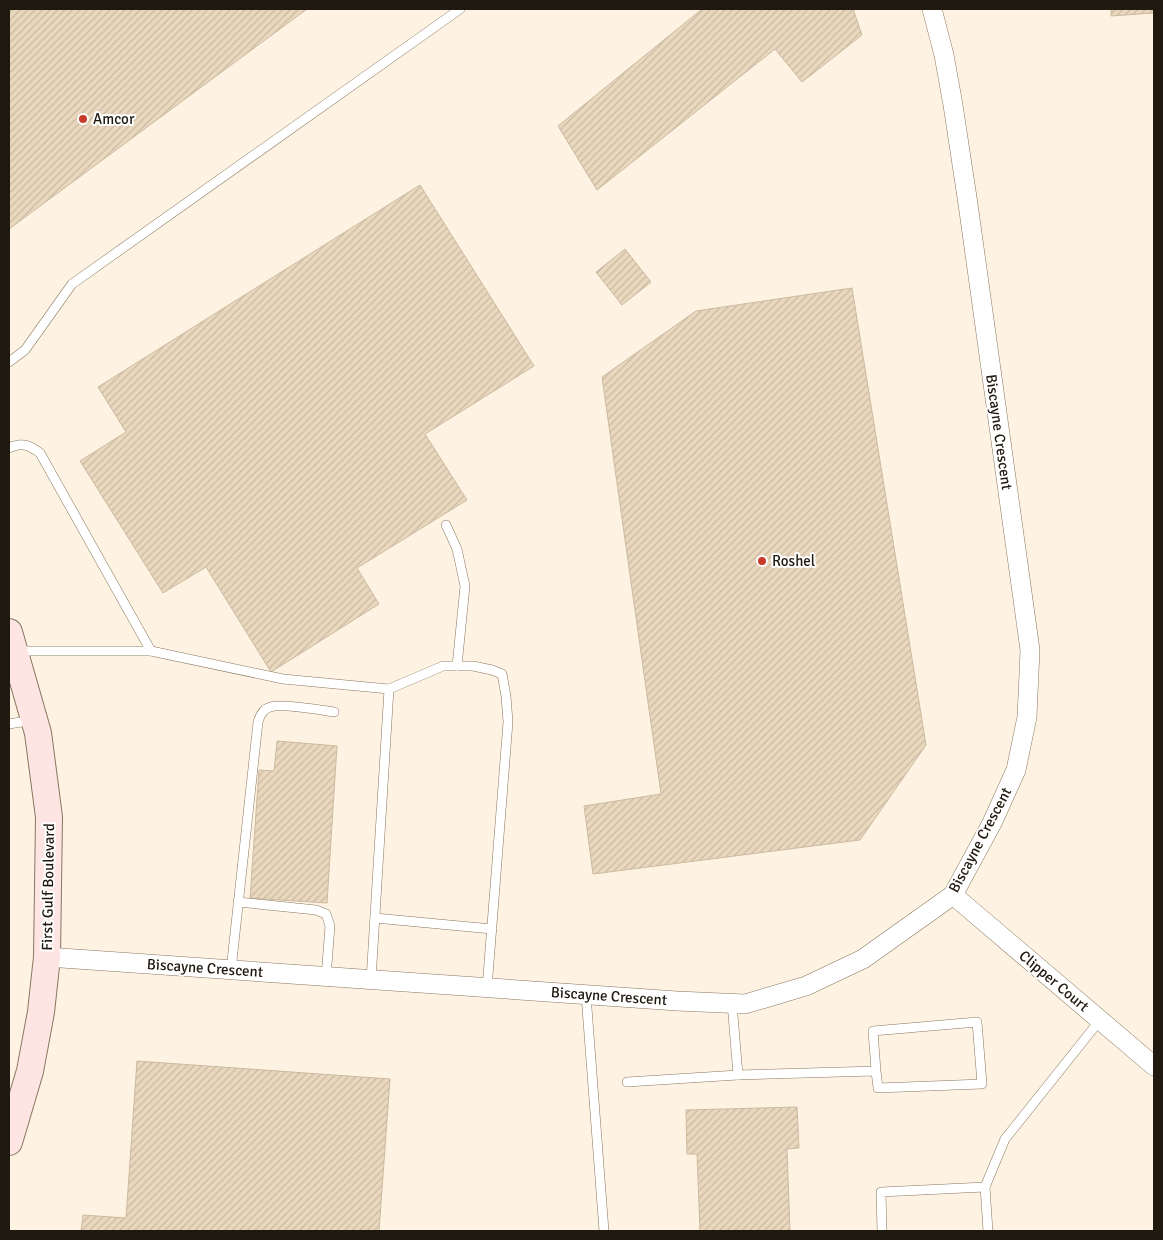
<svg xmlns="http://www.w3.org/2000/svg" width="1163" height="1240" font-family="Signika,sans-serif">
  <defs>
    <pattern id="building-hatch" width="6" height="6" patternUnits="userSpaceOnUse" patternTransform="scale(1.25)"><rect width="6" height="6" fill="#ead8be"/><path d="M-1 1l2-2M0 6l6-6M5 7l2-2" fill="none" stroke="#c8b9a2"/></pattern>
  </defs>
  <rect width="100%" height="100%" fill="#fef3e2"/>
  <g fill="url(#building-hatch)" stroke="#ccbaa0">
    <path d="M9,9H307L9,229Z"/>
    <path d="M702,9H853L862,35L802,82L775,49L597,190L558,126Z"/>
    <path d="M1111,9H1154V13L1111,16Z"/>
    <path d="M420,185L534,366L425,434L467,500L357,568L379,604L271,672L206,567L163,593L80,461L126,432L98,387Z"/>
    <path d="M625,249L651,282L622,305L596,272Z"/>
    <path d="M852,288L926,745L860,840L593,874L584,806L661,794L602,377L696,311Z"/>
    <path d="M277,741L337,746L327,903L250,898L259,770L274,771Z"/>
    <path d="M137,1061L390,1079L379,1231H81L83,1215L126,1218Z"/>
    <path d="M797,1107L799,1148L787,1149L790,1231H700L697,1154H687L686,1110Z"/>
  </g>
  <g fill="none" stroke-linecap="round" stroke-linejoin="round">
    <g stroke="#88775f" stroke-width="10">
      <g id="lane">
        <path d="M9,362L25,350L72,284L460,9"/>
        <path d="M9,448C22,442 29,445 40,453L151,651H18"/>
        <path d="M446,525L457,549L465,586L457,666"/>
        <path d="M151,651L283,679L389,689L371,980"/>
        <path d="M389,689L443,666H473L492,670L502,674L506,696L508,722L487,988"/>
        <path d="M9,724L33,720"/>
        <path d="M238,902L316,910L326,914L330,926L326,977"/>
        <path d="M375,918L492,929"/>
        <path d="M231,970L258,722C260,715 263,709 270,707C282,703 320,710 334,712"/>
        <path d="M586,995L604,1231"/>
        <path d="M732,1003L738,1075L876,1071L873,1031L977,1022L982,1084L878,1088L876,1071"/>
        <path d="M627,1082L738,1075"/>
        <path d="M985,1187L988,1231"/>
        <path d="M882,1231L881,1192L985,1187L1005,1139L1100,1020"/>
      </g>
    </g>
    <g stroke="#88775f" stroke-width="20">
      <g id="street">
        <path d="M953,895L1154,1066"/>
        <path d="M47,957L677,1001L745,1004L806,986L863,959L953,895L992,823L1016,770L1027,717L1030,650L968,204L953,105L944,55L932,9"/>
      </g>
    </g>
    <g stroke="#88775f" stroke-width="28">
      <path id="secondary" d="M9,632L38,733L49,817L47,957L41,1012L30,1071L9,1142"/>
    </g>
    <use href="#lane" stroke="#fff" stroke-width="9"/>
    <use href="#street" stroke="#fff" stroke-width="19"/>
    <use href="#secondary" stroke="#fee4e3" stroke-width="26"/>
  </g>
  <g fill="#c63a28" stroke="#fff" stroke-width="2">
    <circle cx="83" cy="119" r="5"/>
    <circle cx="762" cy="561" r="5"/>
  </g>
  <g text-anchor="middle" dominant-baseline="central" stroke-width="4" stroke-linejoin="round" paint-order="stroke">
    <g font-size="15" fill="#201910" stroke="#fff" text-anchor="start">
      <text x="93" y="119">Amcor</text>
      <text x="772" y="561">Roshel</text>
    </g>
    <g font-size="15" fill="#201910" stroke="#fff">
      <text transform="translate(999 432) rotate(82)">Biscayne Crescent</text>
      <text transform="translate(980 840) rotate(-62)">Biscayne Crescent</text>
      <text transform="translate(48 887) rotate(-89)">First Gulf Boulevard</text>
      <text transform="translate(205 968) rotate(4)">Biscayne Crescent</text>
      <text transform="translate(1054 981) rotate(40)">Clipper Court</text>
      <text transform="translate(609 996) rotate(4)">Biscayne Crescent</text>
    </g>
  </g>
  <rect width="1163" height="1240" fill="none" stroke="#201910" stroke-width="20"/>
</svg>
